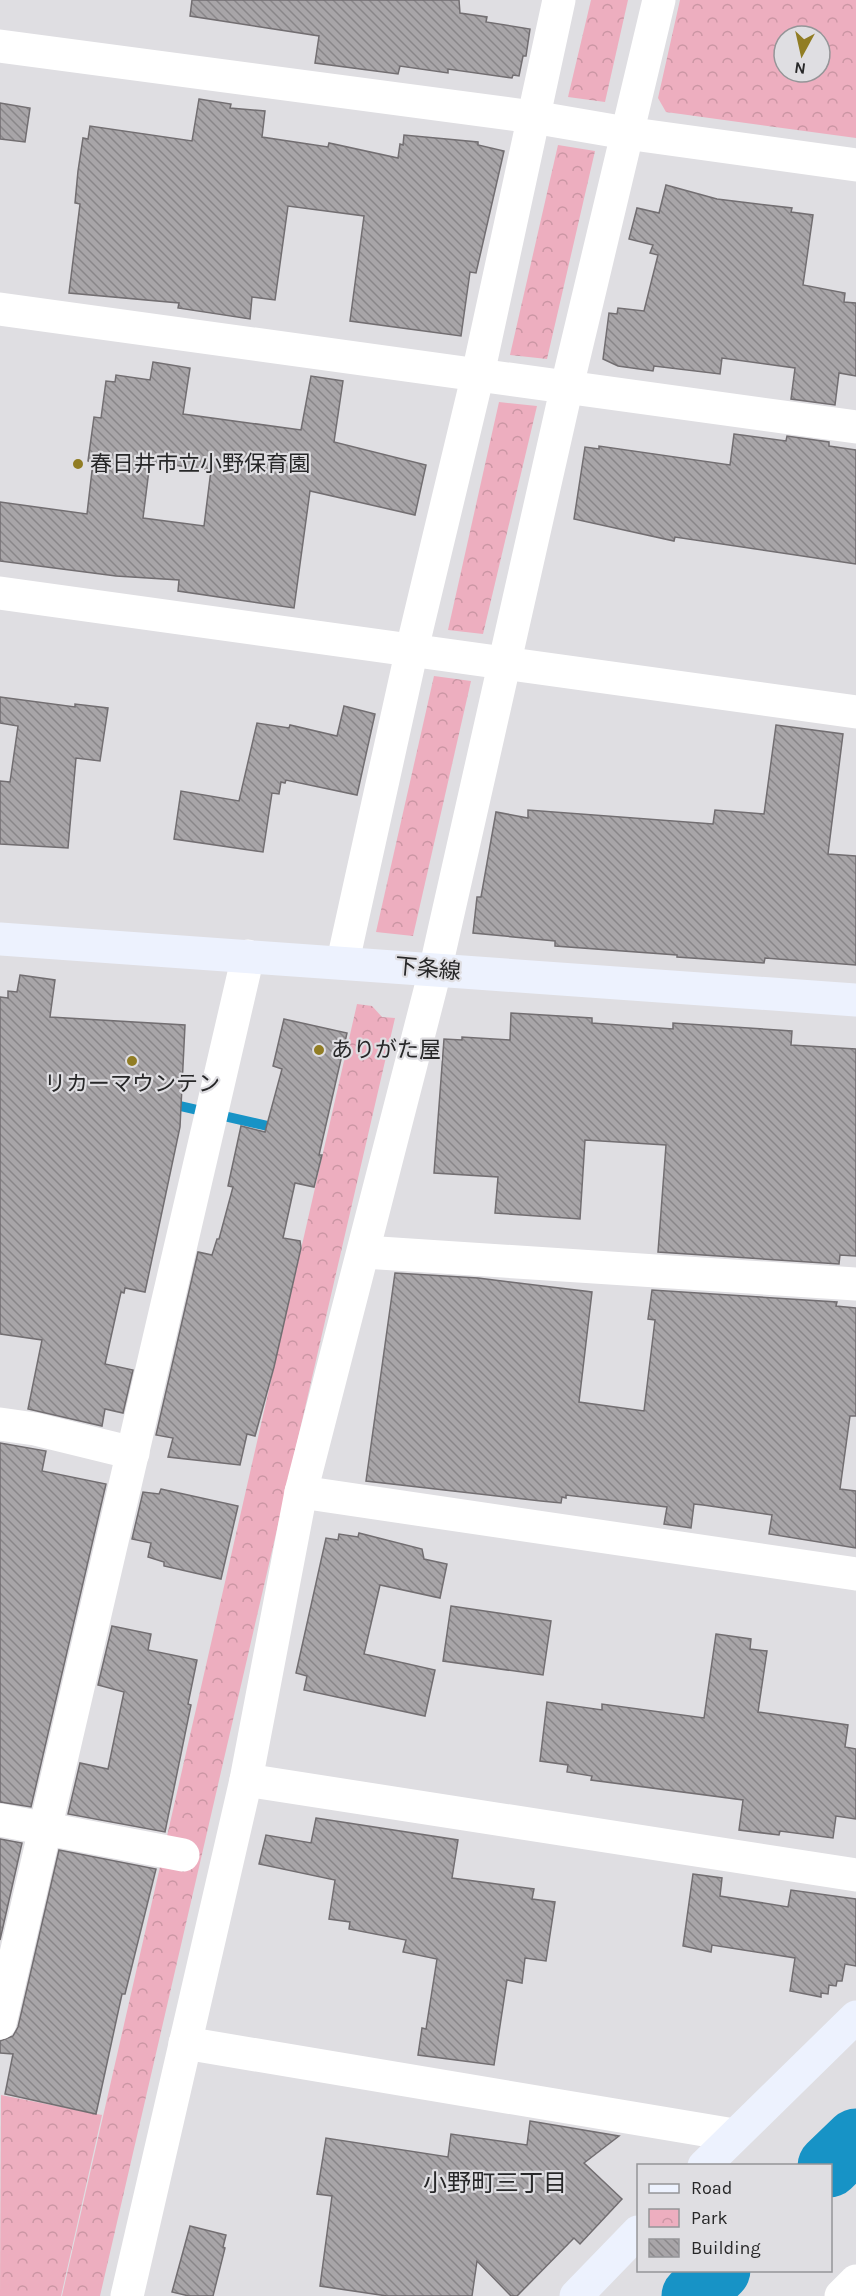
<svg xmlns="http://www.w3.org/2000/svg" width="856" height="2296" font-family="Karla,'Noto Sans JP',sans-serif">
  <defs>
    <pattern id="park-crowns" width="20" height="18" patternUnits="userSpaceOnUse" patternTransform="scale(1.5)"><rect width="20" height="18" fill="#edaebf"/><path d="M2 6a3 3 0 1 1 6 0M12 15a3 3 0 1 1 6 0" fill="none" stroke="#cb96a4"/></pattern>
    <pattern id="building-back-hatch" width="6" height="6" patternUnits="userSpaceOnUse" patternTransform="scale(1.5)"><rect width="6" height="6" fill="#a8a5a8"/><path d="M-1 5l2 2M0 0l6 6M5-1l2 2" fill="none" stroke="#898689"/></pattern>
  </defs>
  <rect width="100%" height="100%" fill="#dfdee2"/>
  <g fill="url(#park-crowns)" fill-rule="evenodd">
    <path d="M591,0H628L605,102L568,97Z"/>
    <path d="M680,0H856V138L666,112L658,98ZM784,36H820V72H784Z"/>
    <path d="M558,145L595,151L547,359L510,355Z"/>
    <path d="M499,402L537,406L483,634L448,630Z"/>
    <path d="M434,676L471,681L413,936L376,932Z"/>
    <path d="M357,1004L372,1006L382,1017L395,1018L100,2296H62Z"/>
    <path d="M1,2095L102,2115L61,2296H0Z"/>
  </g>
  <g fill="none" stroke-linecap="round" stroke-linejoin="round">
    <path stroke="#1793c6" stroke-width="10" d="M167,1103L281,1129"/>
    <g stroke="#1793c6" stroke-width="63">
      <path d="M829,2166L856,2140"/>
      <path d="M693,2296L719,2270"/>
    </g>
  </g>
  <g fill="url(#building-back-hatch)" stroke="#726e71" stroke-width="1.5" fill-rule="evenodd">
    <path d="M192,0H459L460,13L487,17L486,22L530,29L526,56H523L519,76L513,75L512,78L448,69V73L400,66L398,74L315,63L319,36L190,16Z"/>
    <path d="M199,99L231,104L230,108L265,111L262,137L328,147L329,143L398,158L400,144L403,145L404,135L478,142V145L504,151L476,273L470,272L461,336L350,321L364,216L288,206L275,300L252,297L250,319L178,308L179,303L69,293L80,204L75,203L78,171L83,138L88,139L90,126L192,141Z"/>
    <path d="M0,103L30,108L25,142L0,139Z"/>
    <path d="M666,185L717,199L792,208L791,212L813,215L803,285L845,293L844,302L856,303V376L839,373L835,405L791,399L795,368L722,358L720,374L654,366L653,371L618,366L603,359L609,313L617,314L618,308L644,311L658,255L650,253L653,245L629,239L637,208L659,213Z"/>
    <path d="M153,362L190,368L183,414L301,430L311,376L343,381L334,442L426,465L415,515L310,491L294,608L178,591L179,580L116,576L0,561V502L87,514L93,462L88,461L94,417L101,418L106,381L115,382L116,375L150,380ZM150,462L211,470L204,526L143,518Z"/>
    <path d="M734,434L786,441L787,436L829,442V446L856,450V564L675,537L674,541L574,519L585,447L599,449V446L730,465Z"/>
    <path d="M0,697L75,707V704L108,708L100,761L76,758L68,848L0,844V781L10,782L18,726L0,723Z"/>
    <path d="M344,706L375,714L357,795L286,780L285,783L281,782L279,794L272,793L263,852L174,839L181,791L239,801L257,723L289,728L290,725L337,736Z"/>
    <path d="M776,725L843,734L828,854L856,856V965L765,958L764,963L677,957V955L555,946V941L473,933L477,897H481L496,812L528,818V810L713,824L715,810L764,814Z"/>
    <path d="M20,975L55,980L50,1017L185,1025L180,1127L145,1292L125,1288L124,1293L121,1292L105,1364L133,1370L123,1413L105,1409L102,1426L28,1409L42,1340L0,1334V997L8,998V991L17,992Z"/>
    <path d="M511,1013L592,1018V1023L673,1029V1023L792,1031L791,1045L856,1049V1256L840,1255L839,1264L658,1252L666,1145L585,1140L580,1219L495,1213L498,1177L434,1173L444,1039L462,1040V1037L510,1040Z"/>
    <path d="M284,1019L347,1033L319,1155H322L314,1187L295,1183L283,1238L300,1241L301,1248L274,1367L255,1436L247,1434L240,1465L168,1457L173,1438L156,1435L198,1252L212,1255L217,1239H219L233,1187L228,1186L241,1126L265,1132L282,1069L273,1066Z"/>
    <path d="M395,1273L478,1278L592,1292L579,1402L644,1411L655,1320L648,1319L652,1290L837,1302L836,1306L856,1308V1416H850L840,1489L856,1491V1548L769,1534L772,1515L703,1505L694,1504L691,1528L664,1524L667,1507L566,1495V1498L562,1497L561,1503L541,1501L366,1481Z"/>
    <path d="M0,1443L46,1451L42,1471L106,1484L31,1807L0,1802Z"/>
    <path d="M161,1489L238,1506L221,1579L164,1566V1562L148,1557L151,1543L132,1539L143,1492L159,1494Z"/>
    <path d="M359,1533L422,1549L424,1559L447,1564L440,1598L380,1585L364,1654L435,1670L425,1716L304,1690L307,1676L296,1673L326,1538L338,1540L339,1534L358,1537Z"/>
    <path d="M451,1606L551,1621L543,1675L443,1661Z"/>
    <path d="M112,1626L151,1634L148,1650L197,1660L188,1704L191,1705L165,1832L68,1814L80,1763L108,1769L124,1692L98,1685Z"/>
    <path d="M716,1634L751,1639L750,1649L767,1651L758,1712L848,1725L845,1747L856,1749V1819L836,1816L833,1838L780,1831L779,1835L739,1830L743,1800L591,1780L592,1776L567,1772L568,1765L540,1761L547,1702L602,1710V1704L704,1718Z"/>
    <path d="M316,1818L458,1840L452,1878L534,1889L532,1899L555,1902L546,1961L525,1958L522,1983L507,1980L494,2065L418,2055L422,2028L426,2029L437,1959L403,1952L406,1940L349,1929L350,1922L329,1919L335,1880L259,1864L266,1835L311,1843Z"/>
    <path d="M0,1839L22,1843L0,1940Z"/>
    <path d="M59,1850L156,1869L125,1994H122L96,2114L5,2094L13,2054L0,2053V2041L13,2036L18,2027Z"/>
    <path d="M693,1874L722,1878L720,1896L788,1907L791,1890L856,1899V1966L845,1964L842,1981H837L836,1986L829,1985L828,1994L821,1993V1997L790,1991L795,1958L712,1945L711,1952L683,1946Z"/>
    <path d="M530,2121L619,2136L584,2163L622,2199L580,2244L574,2238L517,2296H511L477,2261L472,2296H387L320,2286L332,2196L317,2194L326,2138L448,2157L451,2134L527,2145Z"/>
    <path d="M190,2226L226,2235L223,2247L225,2248L213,2296H189L172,2292Z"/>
  </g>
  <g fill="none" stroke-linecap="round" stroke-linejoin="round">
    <g stroke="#fff" stroke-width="33">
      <path d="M0,46L533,117L626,133L856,165"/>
      <path d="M0,309L856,427"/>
      <path d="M0,593L856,712"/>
      <path d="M343,961L412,649L478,374L559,0"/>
      <path d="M364,1252L856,1284"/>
      <path d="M0,1424L35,1429L133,1453"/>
      <path d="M301,1492L856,1574"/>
      <path d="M246,1780L856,1875"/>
      <path d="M0,1820L183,1855"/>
      <path d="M0,2023L248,956"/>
      <path d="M185,2043L734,2135"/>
      <path d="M127,2296L246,1780L301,1492L435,971L567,386L659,0"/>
      <path d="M841,2296L856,2281"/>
    </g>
    <g stroke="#edf2fe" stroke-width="33">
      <path d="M0,939C285,959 571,980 856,1000"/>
      <path d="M704,2166L856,2017"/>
      <path d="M576,2296L638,2232"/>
    </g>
  </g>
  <g fill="#917d24" stroke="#dfdee2" stroke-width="2">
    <circle cx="78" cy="464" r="6"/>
    <circle cx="319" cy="1050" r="6"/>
    <circle cx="132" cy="1061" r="6"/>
  </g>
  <g text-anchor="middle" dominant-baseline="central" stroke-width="4.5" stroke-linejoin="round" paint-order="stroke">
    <g font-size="22" fill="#272728" stroke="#dfdee2" text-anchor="start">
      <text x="90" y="464">春日井市立小野保育園</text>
      <text x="331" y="1050">ありがた屋</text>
      <text x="132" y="1084" text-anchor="middle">リカーマウンテン</text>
    </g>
    <g font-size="22" fill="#272728" stroke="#dfdee2">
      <text transform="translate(428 969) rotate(5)">下条線</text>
    </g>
    <g font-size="24" fill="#272728" stroke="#dfdee2">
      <text x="495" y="2183">小野町三丁目</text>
    </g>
  </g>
  <rect x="637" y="2164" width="195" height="108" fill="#dfdee2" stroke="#959598" stroke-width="1.5"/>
  <rect x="649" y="2184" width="30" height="9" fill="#edf2fe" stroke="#959598" stroke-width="1.5"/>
  <text x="691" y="2194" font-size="18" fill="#272728">Road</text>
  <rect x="649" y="2209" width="30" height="18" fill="url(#park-crowns)" stroke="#959598" stroke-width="1.5"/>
  <text x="691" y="2224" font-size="18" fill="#272728">Park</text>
  <rect x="649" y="2239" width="30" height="18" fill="url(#building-back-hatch)" stroke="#959598" stroke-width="1.5"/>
  <text x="691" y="2254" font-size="18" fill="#272728">Building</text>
  <g transform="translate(802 54) rotate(188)"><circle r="28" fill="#dfdee2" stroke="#959598" stroke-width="1.5"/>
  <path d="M0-4.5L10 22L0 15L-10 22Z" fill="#917d24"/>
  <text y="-9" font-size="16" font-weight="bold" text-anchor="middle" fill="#272728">N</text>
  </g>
</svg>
